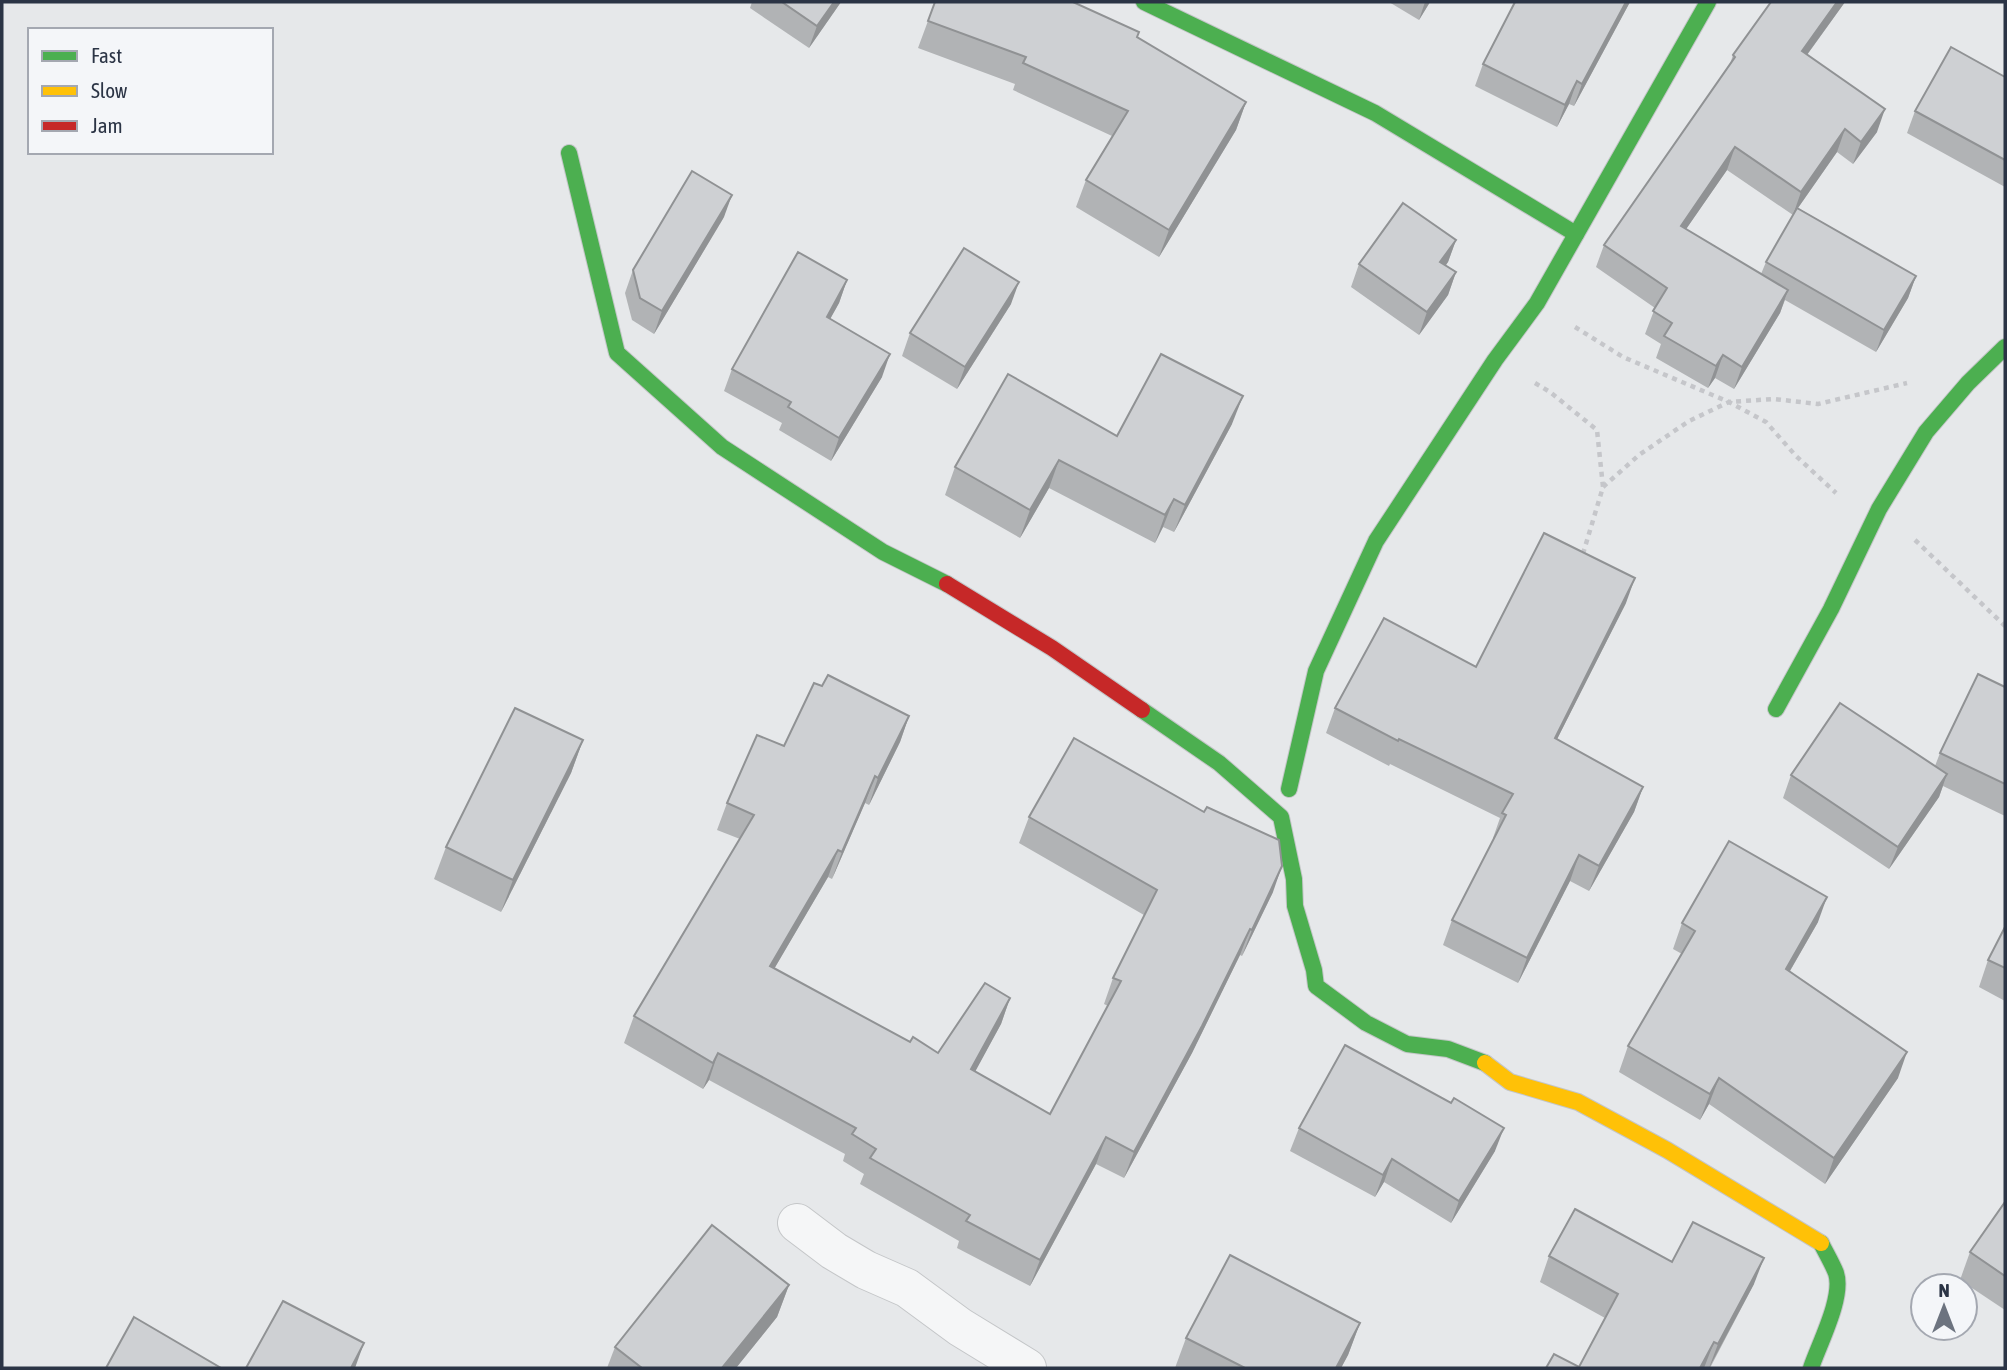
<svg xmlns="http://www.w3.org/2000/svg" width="2007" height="1370" font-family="'Asap Condensed',sans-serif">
  <rect width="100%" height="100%" fill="#e6e8ea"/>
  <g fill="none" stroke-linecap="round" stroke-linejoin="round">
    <g stroke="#c4c6c8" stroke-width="40">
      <path id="street" d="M797,1223L834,1251L866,1270L907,1288L960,1327L1027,1368"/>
    </g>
    <g stroke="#c4c6c8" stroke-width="18">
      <g id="fast">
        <path d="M1144,2L1375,113L1576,234"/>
        <path d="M569,153L617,353L722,447L883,552L947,584"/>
        <path d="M1776,709L1831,609L1879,509L1926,432L1968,383L2005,347"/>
        <path d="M1142,710L1219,763L1281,817L1294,879L1295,906L1314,970L1316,986L1366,1023L1407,1044L1448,1049L1485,1063"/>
        <path d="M1289,789L1316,671L1376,541L1495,360L1537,303L1708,2"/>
        <path d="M1811,1368C1819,1344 1844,1297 1836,1273C1832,1263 1826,1253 1821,1243"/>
      </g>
    </g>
    <g stroke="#c4c6c8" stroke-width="18">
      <path id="slow" d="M1485,1063L1510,1082L1578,1102L1667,1150L1821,1243"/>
    </g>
    <g stroke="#c4c6c8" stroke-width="18">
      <path id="jam" d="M947,584L1052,648L1142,710"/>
    </g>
    <g stroke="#c5c6ca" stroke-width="4.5" stroke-dasharray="5 5" stroke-linecap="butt">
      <path d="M1575,327L1623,357L1729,402L1766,422L1796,456L1836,493"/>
      <path d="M1535,383L1550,392L1597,430L1603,487L1582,557"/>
      <path d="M1603,487L1639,455L1689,421L1729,402L1774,399L1818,404L1907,383"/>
      <path d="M1915,540L2005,626"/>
    </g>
    <use href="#street" stroke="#f5f6f7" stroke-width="38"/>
    <use href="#fast" stroke="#4caf50" stroke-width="16"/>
    <use href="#slow" stroke="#ffc107" stroke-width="16"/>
    <use href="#jam" stroke="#c62828" stroke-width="16"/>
  </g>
  <g fill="#b1b3b5" fill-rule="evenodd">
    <path d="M752,2H841L809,48L750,8Z"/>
    <path d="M935,2L1137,37L1246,102L1236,130L1159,257L1076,207L1086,180L1112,136L1013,90L1015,84L918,48Z"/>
    <path d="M1389,2H1430L1419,20Z"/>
    <path d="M1630,2L1574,106L1569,104L1557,127L1475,86L1483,64Z"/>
    <path d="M1845,2L1807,55L1877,132L1853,164L1837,152L1798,208L1916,276L1908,298L1876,352L1785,300L1780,313L1734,389L1715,378L1708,388L1656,358L1661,344L1645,334L1655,308L1596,267L1604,245L1730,64L1733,55ZM1727,170L1793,215L1766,262L1761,274L1686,229Z"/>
    <path d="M2005,77V187L1907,133L1915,111Z"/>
    <path d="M724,217L654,334L632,320L625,293L633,270Z"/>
    <path d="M1456,240L1448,262L1446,265L1456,272L1448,295L1419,335L1351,287L1359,264Z"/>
    <path d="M847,280L839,303L830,319L882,377L831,461L779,430L782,423L724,391L732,369Z"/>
    <path d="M1011,304L957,389L902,356L910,333Z"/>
    <path d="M1232,424L1174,532L1163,527L1155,543L1049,488L1020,538L945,495L955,467L1117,436Z"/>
    <path d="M1626,603L1557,739L1643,787L1634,812L1589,891L1570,881L1518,983L1443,945L1452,920L1494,839L1493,838L1500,818L1390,764L1389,766L1326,733L1335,708L1476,667Z"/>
    <path d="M822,686L909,716L900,742L869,805L865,803L832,879L828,877L774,969L910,1042L938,1053L1010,998L1001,1024L975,1071L1050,1114L1108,1006L1104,1004L1113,978L1144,915L1019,843L1029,817L1273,892L1242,956L1240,955L1192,1053L1124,1178L1096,1164L1030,1286L957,1248L959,1241L860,1184L864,1174L843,1161L845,1154L709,1080L703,1089L624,1043L634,1016L740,839L717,830L727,803L784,746Z"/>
    <path d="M2005,687V816L1943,786L1939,797L1889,869L1783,798L1791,775L1935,766L1940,753Z"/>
    <path d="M583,740L571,773L501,912L434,879L446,847Z"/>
    <path d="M1818,922L1790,971L1898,1078L1825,1184L1709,1104L1700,1120L1619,1072L1628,1046L1682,954L1673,949L1682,923Z"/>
    <path d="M2005,927V1001L1979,987L1988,960Z"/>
    <path d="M1299,1128L1495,1151L1451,1223L1384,1182L1375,1197L1290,1151Z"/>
    <path d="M2005,1202V1310L1960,1280L1970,1252Z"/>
    <path d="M1549,1256L1672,1262L1754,1284L1710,1368H1546L1579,1367L1605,1318L1540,1282Z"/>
    <path d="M789,1285L777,1317L736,1368H607L615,1347Z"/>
    <path d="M1360,1323L1348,1355L1341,1368H1175L1186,1338Z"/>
  </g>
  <g fill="#909294">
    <path d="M834,2H841L809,48L817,26Z"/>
    <path d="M1425,2H1430L1419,20Z"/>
    <path d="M1626,2H1630L1574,106L1582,84Z"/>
    <path d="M1837,2H1845L1793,74L1802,51Z"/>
    <path d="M1577,81L1569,104L1557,127L1565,105Z"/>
    <path d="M1246,102L1236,130L1159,257L1169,230Z"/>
    <path d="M1885,109L1877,132L1853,164L1861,142Z"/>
    <path d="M1845,129L1837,152L1793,215L1801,192Z"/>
    <path d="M1735,147L1727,170L1673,248L1681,226Z"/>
    <path d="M732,195L724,217L654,334L662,311Z"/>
    <path d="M1456,240L1448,262L1432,284L1440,262Z"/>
    <path d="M1456,272L1448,295L1419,335L1427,312Z"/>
    <path d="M1916,276L1908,298L1876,352L1884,330Z"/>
    <path d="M847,280L839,303L819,339L827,317Z"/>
    <path d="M1019,282L1011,304L957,389L965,367Z"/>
    <path d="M1788,290L1780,313L1734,389L1742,367Z"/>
    <path d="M890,354L882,377L831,461L839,438Z"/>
    <path d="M1723,355L1715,378L1708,388L1716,366Z"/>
    <path d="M1243,396L1232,424L1174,532L1185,505Z"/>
    <path d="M1059,460L1049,488L1020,538L1030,510Z"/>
    <path d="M1174,499L1163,527L1155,543L1165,515Z"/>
    <path d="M1635,578L1626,603L1545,763L1555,738Z"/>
    <path d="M909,716L900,742L869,805L878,778Z"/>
    <path d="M583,740L571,773L501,912L513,880Z"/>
    <path d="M1947,774L1939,797L1889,869L1898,847Z"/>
    <path d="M875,776L865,803L832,879L842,852Z"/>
    <path d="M1643,787L1634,812L1589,891L1599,866Z"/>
    <path d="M838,850L828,877L760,993L770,966Z"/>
    <path d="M1579,855L1570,881L1518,983L1527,958Z"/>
    <path d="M1282,866L1273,892L1242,956L1252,930Z"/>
    <path d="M1827,897L1818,922L1776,995L1786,969Z"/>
    <path d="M1250,929L1240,955L1192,1053L1124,1178L1134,1152Z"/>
    <path d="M1010,998L1001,1024L962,1096L971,1069Z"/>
    <path d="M1907,1052L1898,1078L1825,1184L1834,1158Z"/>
    <path d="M718,1053L709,1080L703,1089L713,1063Z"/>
    <path d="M1719,1078L1709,1104L1700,1120L1710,1094Z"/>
    <path d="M1504,1128L1495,1151L1451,1223L1459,1201Z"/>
    <path d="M1106,1137L1096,1164L1030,1286L1040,1260Z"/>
    <path d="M1392,1159L1384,1182L1375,1197L1383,1175Z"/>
    <path d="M1764,1258L1754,1284L1709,1368L1718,1344Z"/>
    <path d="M789,1285L777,1317L736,1368H722Z"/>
    <path d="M1360,1323L1348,1355L1341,1368H1336Z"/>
    <path d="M1714,1342L1704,1368H1700Z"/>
    <path d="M364,1343L355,1368H351Z"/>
  </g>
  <g fill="#ced0d3" stroke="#909294" stroke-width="2">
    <path d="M782,2H834L817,26Z"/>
    <path d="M935,2H1073L1139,32L1137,37L1246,102L1169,230L1086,180L1128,111L1023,63L1026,57L928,21Z"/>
    <path d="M1515,2H1626L1582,84L1577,81L1565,105L1483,64Z"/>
    <path d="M1771,2H1837L1802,51L1885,109L1861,142L1845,129L1801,192L1735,147L1681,226L1788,290L1742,367L1723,355L1716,366L1664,336L1672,323L1653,311L1667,288L1604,245L1735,57L1733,55Z"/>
    <path d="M1951,47L2005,77V160L1915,111Z"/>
    <path d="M692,171L732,195L662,311L640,298L633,270Z"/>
    <path d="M1403,203L1456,240L1440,262L1456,272L1427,312L1359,264Z"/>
    <path d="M1797,208L1916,276L1884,330L1766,262Z"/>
    <path d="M964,248L1019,282L965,367L910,333Z"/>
    <path d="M798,252L847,280L827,317L890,354L839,438L788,407L791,402L732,369Z"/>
    <path d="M1161,354L1243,396L1185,505L1174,499L1165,515L1059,460L1030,510L955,467L1008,374L1117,436Z"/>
    <path d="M1544,533L1635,578L1555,738L1643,787L1599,866L1579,855L1527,958L1452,920L1506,815L1502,813L1513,794L1399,739L1398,741L1335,708L1384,618L1476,667Z"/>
    <path d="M1978,674L2005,687V784L1940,753Z"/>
    <path d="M828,675L909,716L878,778L875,776L842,852L838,850L770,966L910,1042L913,1037L938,1053L985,983L1010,998L971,1069L1050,1114L1121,981L1113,978L1157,890L1029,817L1074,738L1204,812L1207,807L1279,840L1282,866L1252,930L1250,929L1202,1026L1134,1152L1106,1137L1040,1260L966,1221L970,1215L870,1158L876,1149L852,1134L856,1128L718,1053L713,1063L634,1016L754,815L727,803L757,735L784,746L814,683L822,686Z"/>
    <path d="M1840,703L1947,774L1898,847L1791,775Z"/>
    <path d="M515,708L583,740L513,880L446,847Z"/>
    <path d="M1729,841L1827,897L1786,969L1907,1052L1834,1158L1719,1078L1710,1094L1628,1046L1695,931L1682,923Z"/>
    <path d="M2005,927V968L1988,960Z"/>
    <path d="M1345,1045L1451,1103L1454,1098L1504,1128L1459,1201L1392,1159L1383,1175L1299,1128Z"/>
    <path d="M2005,1202V1276L1970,1252Z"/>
    <path d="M1575,1209L1672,1262L1693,1222L1764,1258L1718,1344L1714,1342L1700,1368H1546L1554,1354L1579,1367L1618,1294L1549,1256Z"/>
    <path d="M712,1225L789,1285L722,1368H642L615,1347Z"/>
    <path d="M1230,1255L1360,1323L1336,1368H1245L1186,1338Z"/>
    <path d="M283,1301L364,1343L351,1368H246Z"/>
    <path d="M134,1317L221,1368H106Z"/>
  </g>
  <rect width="2007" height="1370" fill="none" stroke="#2b3445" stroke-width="7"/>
  <rect x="28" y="28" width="245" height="126" fill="#f4f6f9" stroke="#a4a8b1" stroke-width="2"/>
  <rect x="42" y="51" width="35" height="10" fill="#4caf50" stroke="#a4a8b1" stroke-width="2"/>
  <text x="91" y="63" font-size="21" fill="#2b3445">Fast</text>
  <rect x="42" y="86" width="35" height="10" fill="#ffc107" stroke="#a4a8b1" stroke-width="2"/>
  <text x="91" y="98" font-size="21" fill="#2b3445">Slow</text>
  <rect x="42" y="121" width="35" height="10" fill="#c62828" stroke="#a4a8b1" stroke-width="2"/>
  <text x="91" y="133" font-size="21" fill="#2b3445">Jam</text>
  <g transform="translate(1944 1307)"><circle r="33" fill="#f4f6f9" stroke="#a4a8b1" stroke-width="2"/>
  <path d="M0-5L12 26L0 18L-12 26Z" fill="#6c737f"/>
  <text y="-10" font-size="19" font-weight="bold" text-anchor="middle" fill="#2b3445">N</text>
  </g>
</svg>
